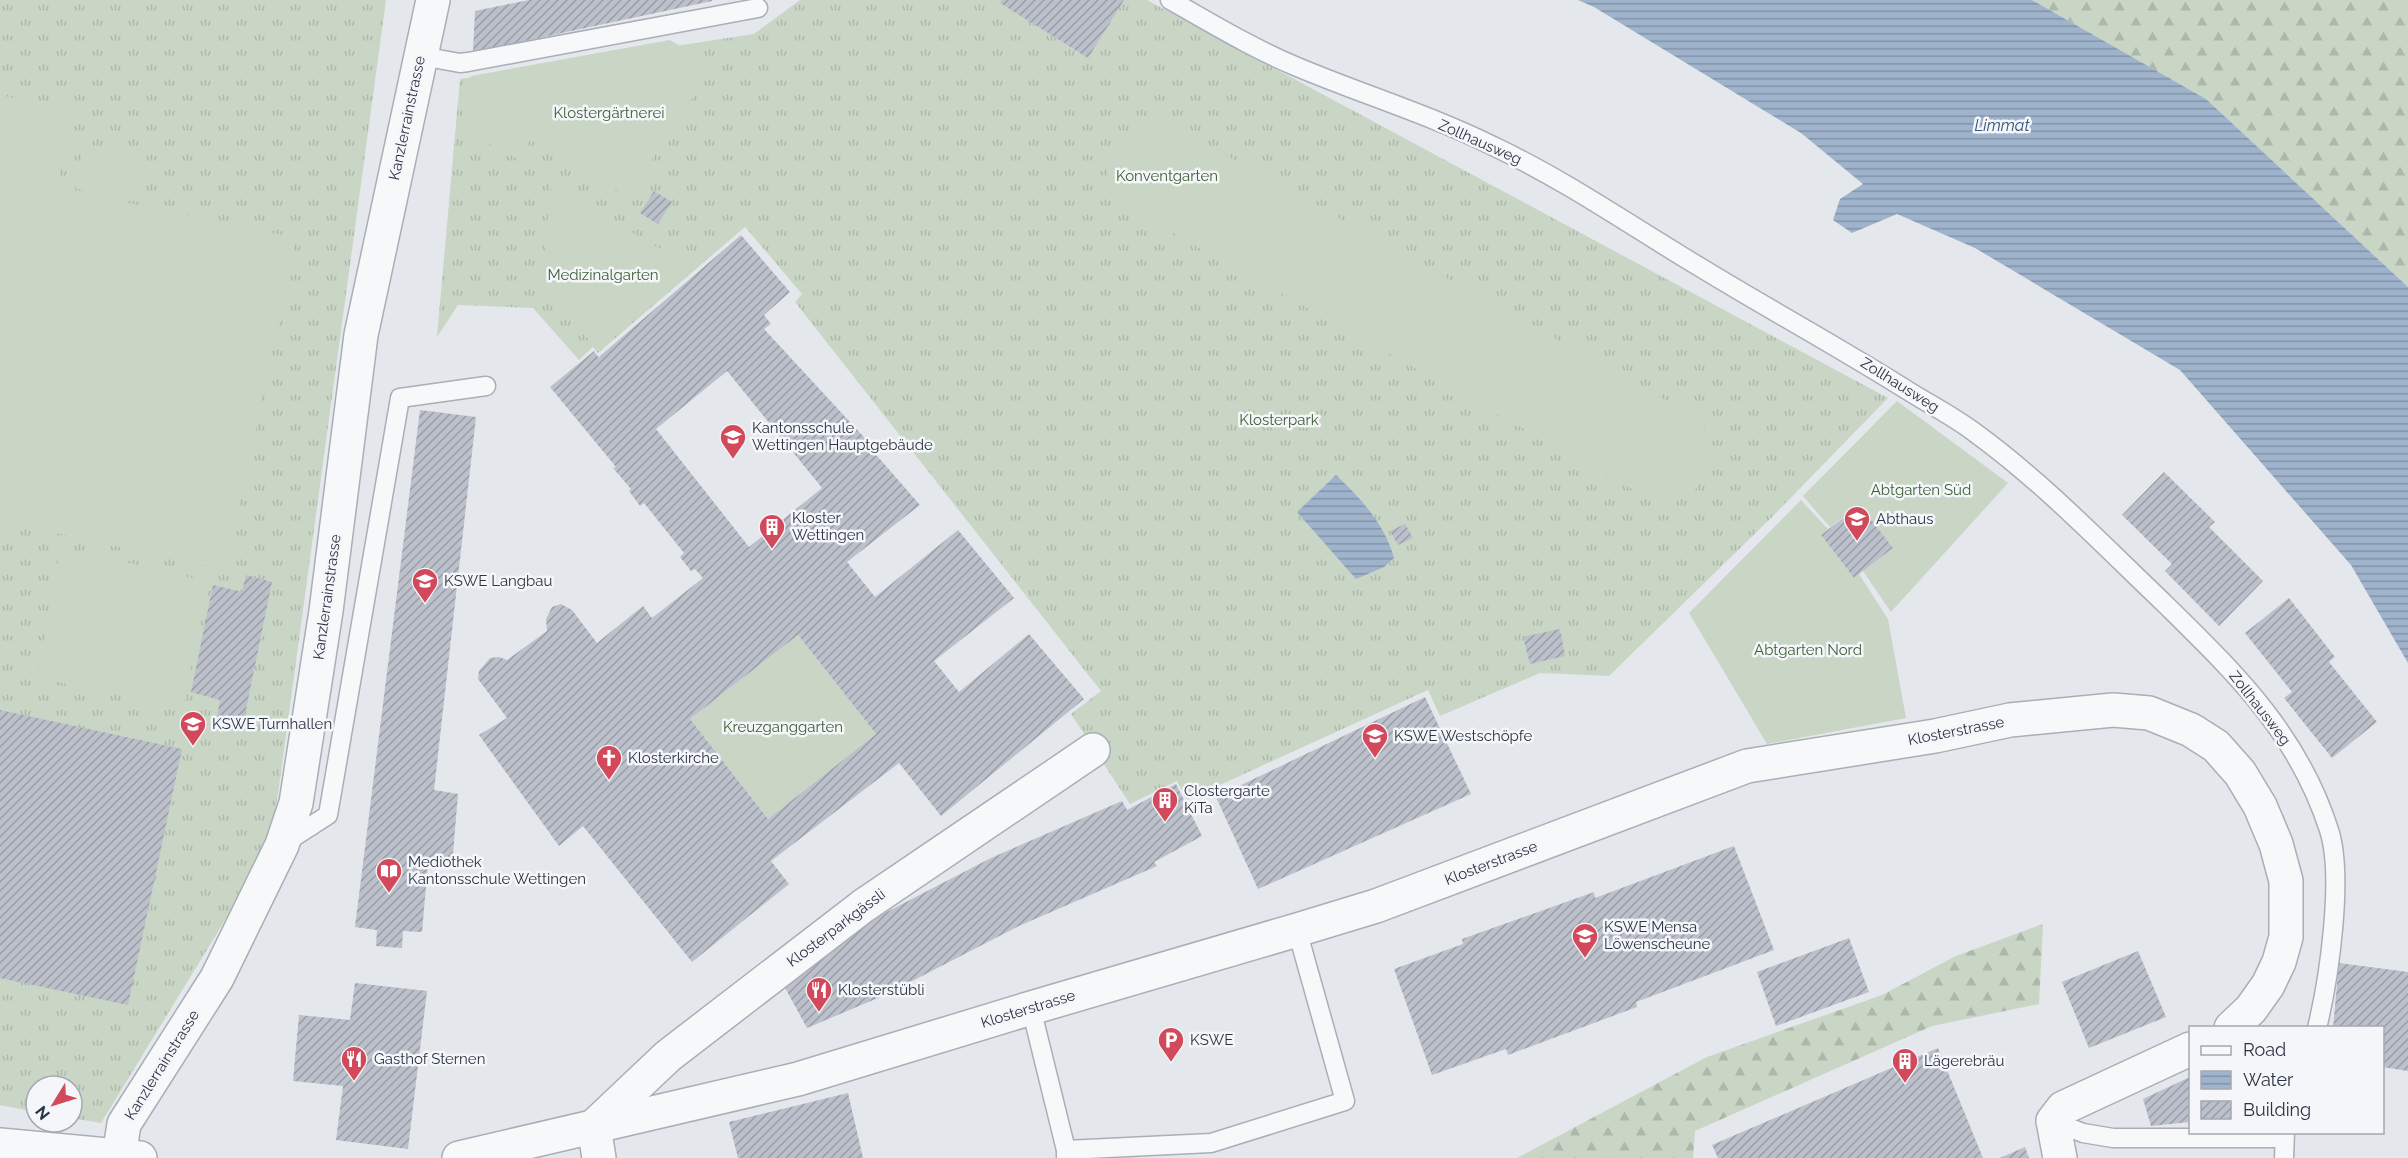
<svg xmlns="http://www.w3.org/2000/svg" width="2408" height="1158" font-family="Raleway,sans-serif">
  <defs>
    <pattern id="grass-tufts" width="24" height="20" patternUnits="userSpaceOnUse" patternTransform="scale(1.5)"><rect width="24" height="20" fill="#c9d6c5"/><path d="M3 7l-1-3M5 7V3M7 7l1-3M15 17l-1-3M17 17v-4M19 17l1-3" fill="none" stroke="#adb8ab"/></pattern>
    <pattern id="forest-firs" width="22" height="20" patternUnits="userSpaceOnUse" patternTransform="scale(1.5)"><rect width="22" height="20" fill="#c9d6c5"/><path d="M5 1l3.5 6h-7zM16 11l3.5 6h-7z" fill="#adb8ab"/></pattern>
    <pattern id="water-rules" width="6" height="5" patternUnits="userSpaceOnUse" patternTransform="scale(1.5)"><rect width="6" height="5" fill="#9fb4cc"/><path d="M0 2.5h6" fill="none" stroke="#8293a7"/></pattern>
    <pattern id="building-hatch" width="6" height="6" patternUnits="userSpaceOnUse" patternTransform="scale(1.5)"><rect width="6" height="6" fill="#bbc0ca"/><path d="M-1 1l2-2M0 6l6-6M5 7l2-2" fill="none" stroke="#989da6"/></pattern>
  </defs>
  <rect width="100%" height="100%" fill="#e4e7ec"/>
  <g fill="url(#grass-tufts)">
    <path d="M0,0H386L271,845L101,1123L72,1118V1086H36V1112L0,1105Z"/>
    <path d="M800,0H1147L1888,398L1773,516L1609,676L1540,673L1440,716L1428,690L1187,800L1177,781L1130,804L1071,714L1101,691L795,302L802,294L745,227L598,353L593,347L579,360L533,308L458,305L437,337L460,79L754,34Z"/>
  </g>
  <g fill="url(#forest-firs)">
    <path d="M2032,0H2408V287L2206,99Z"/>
    <path d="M2043,924L2039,1004L1932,1026L1695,1131L1693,1158H1517L1707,1057L1882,995L1956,956Z"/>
  </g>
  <g fill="#c9d6c5">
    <path d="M670,40L713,66L628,196L530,140L520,160L459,128L471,76Z"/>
    <path d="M0,95L73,111L57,188L296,238L226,570L0,521Z"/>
    <path d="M1154,121L1165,122L1175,127L1698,418L1711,438L1713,450V457L1694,492L1674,501H1663L1644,496L1123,205C1119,201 1114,196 1111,190C1100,168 1114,136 1136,125C1141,122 1148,122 1154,121Z"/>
    <path d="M84,146L147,160L138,202L75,188Z"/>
    <path d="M551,185L691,267L600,346L594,340L591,342L542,282Z"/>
    <path d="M1897,401L2008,483L1891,612L1863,571L1893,548L1860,505L1830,527L1803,496Z"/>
    <path d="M1801,500L1828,529L1821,535L1854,578L1859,574L1888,619L1906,718L1767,744L1689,613Z"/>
    <path d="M60,550L138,565L209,582L183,707L37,678Z"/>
    <path d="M798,635L876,734L768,819L690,719Z"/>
  </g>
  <g fill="url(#water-rules)">
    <path d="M1578,0H2032L2206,99L2408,287V663L2351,565L2180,370L1975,248L1897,214L1852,233L1833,220L1840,199L1863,184L1801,133L1594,7Z"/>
    <path d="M1336,475C1361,499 1384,523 1394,558L1384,567L1356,579L1297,512Z"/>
  </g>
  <g fill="url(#building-hatch)" fill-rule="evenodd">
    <path d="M529,0H712V1L473,52L475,11Z"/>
    <path d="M1002,0H1124L1088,58L1000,3Z"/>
    <path d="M654,191L672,202L658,224L640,213Z"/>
    <path d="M741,235L790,292L764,315L771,324L764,329L874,448L871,449L920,505L847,562L875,597L958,530L1014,598L934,661L959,692L1029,634L1084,699L941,816L899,763L771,861L789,884L692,962L583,826L559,846L479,735L507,718L478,679L479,671L490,658L499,657L507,660L547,631L546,619L552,607L561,604L572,610L597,643L643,606L652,618L703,578L695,569L691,571L680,557L684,553L644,503L640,506L629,491L631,489L613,468L616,467L550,387L594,351L599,358L600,356ZM727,371L822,488L749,547L656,429ZM798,635L876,734L768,819L690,719Z"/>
    <path d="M420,410L476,417L434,790L458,794L452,865L428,863L422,932L403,931L402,948L376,946L377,930L355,927Z"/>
    <path d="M2164,472L2215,522L2209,527L2263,581L2219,626L2165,571L2172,564L2122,515Z"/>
    <path d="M1860,505L1893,548L1854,578L1821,535Z"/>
    <path d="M1405,524L1413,538L1398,545L1390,531Z"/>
    <path d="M246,575L272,582L243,724L217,717L220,700L191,692L213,585L242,592Z"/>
    <path d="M2289,598L2335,657L2329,662L2377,722L2332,758L2284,698L2292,692L2245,633Z"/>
    <path d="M1560,629L1565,656L1530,664L1523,637Z"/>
    <path d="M1425,697L1471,794L1258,889L1216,797Z"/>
    <path d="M0,710L182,749L128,1005L0,978Z"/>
    <path d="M1176,784L1202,836L1154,862L1157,866L1019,926L885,995L807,1028L783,984L852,936L850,931L991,858L1122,801L1127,810Z"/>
    <path d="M1734,846L1774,950L1636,1002L1637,1007L1508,1055L1506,1049L1432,1075L1394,969L1463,944L1462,939L1594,892L1595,898Z"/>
    <path d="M1849,938L1869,992L1776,1026L1757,972Z"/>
    <path d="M2138,951L2166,1017L2089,1048L2062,982Z"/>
    <path d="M2339,963L2408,972V1071L2382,1067V1028H2333Z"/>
    <path d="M355,983L427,991L408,1149L336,1140L343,1086L293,1081L299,1015L350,1020Z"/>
    <path d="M1938,1048L1983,1158H1718L1712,1145Z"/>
    <path d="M2190,1077V1122L2151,1126L2143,1099Z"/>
    <path d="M848,1093L863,1158H738L729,1122Z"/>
    <path d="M2025,1147L2029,1158H2000Z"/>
  </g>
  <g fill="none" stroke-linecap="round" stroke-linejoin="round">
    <g stroke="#a9aeb7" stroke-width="21">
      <g id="service">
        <path d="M1170,0C1211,23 1252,48 1295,66C1361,94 1431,115 1495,147C1567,181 1634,228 1703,269C1772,311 1842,349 1910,392C1931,405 1954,417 1974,432C2043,482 2103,545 2165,604C2235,673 2298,733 2329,830C2344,876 2329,979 2317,1028"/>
        <path d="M421,56L460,63L468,62L758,8"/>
        <path d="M283,844L328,815L400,398L486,386"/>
        <path d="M1031,1008L1066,1150V1158"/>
        <path d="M2053,1121L2083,1133L2113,1138H2284"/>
        <path d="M1066,1150L1211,1143L1345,1101L1297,930"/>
        <path d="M2284,1158L2285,1132"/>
      </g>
    </g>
    <g stroke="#a9aeb7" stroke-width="36">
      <g id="minor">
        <path d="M0,1145L140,1158"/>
        <path d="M119,1157L124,1124L217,978L282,845L296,803L326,611L361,335L433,0"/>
        <path d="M459,1158L798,1079L1031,1008L1297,930L1376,906L1747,766L1935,736L2010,720L2113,710L2149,713L2191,730L2216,746L2240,773L2260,806L2276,844L2286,881V937L2279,962L2268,985L2251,1009L2231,1028"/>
        <path d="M599,1158L594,1126L668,1056L863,906L1093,750"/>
        <path d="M2060,1158L2053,1121L2063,1108L2190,1049"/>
      </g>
    </g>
    <use href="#service" stroke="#f7f8fa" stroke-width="18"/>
    <use href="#minor" stroke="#f7f8fa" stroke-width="33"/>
  </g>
  <defs>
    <g id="school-pin" transform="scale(1.35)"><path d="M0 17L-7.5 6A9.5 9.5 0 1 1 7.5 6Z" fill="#d1495b" stroke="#f4f6f9"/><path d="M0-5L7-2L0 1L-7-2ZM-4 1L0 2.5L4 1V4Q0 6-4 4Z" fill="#fff"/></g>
    <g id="building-pin" transform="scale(1.35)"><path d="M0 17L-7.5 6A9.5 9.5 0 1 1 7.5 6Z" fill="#d1495b" stroke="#f4f6f9"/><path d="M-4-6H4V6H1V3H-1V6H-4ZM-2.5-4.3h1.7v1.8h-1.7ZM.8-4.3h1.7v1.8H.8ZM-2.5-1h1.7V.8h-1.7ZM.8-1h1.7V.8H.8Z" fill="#fff"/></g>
    <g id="church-pin" transform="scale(1.35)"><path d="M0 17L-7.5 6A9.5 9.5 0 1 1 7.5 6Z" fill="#d1495b" stroke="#f4f6f9"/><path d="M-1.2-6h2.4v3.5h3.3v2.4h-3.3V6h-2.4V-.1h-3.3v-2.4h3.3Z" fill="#fff"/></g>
    <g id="library-pin" transform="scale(1.35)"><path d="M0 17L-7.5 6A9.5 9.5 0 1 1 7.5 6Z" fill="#d1495b" stroke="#f4f6f9"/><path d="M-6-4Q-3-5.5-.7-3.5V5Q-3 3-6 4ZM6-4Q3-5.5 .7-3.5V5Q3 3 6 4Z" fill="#fff"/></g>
    <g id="restaurant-pin" transform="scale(1.35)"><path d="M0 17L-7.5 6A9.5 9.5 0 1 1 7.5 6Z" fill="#d1495b" stroke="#f4f6f9"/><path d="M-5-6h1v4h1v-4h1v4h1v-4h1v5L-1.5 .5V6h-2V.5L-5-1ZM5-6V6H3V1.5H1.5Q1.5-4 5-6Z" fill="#fff"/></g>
    <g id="parking-pin" transform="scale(1.35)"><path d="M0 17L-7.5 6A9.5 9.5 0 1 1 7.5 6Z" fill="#d1495b" stroke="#f4f6f9"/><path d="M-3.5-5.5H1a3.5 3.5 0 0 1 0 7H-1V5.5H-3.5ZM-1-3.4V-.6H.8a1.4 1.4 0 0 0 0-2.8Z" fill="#fff"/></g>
  </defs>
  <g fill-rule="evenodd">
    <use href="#school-pin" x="733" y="437"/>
    <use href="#school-pin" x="1857" y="519"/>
    <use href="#building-pin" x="772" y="527"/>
    <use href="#school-pin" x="425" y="581"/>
    <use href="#school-pin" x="193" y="724"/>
    <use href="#school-pin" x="1375" y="736"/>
    <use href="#church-pin" x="609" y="758"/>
    <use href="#building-pin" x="1165" y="800"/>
    <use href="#library-pin" x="389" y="871"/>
    <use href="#school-pin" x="1585" y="936"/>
    <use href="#restaurant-pin" x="819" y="990"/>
    <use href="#parking-pin" x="1171" y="1040"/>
    <use href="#restaurant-pin" x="354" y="1059"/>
    <use href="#building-pin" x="1905" y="1061"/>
  </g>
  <g text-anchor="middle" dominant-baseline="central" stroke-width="5" stroke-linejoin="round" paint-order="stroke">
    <g font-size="15" fill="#3f6138" stroke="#f4f6f9">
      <text x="609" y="113">Klostergärtnerei</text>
      <text x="1167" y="176">Konventgarten</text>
      <text x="603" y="275">Medizinalgarten</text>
      <text x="1279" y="420">Klosterpark</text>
      <text x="1921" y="490">Abtgarten Süd</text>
      <text x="1808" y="650">Abtgarten Nord</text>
      <text x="783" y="727">Kreuzganggarten</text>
    </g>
    <g font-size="15" fill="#2b3445" stroke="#f4f6f9">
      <text transform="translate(407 118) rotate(-78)">Kanzlerrainstrasse</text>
      <text transform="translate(1480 142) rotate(24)">Zollhausweg</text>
      <text transform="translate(1900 385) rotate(32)">Zollhausweg</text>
      <text transform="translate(327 597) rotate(-82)">Kanzlerrainstrasse</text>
      <text transform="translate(2260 708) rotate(52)">Zollhausweg</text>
      <text transform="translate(1956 731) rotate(-11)">Klosterstrasse</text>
      <text transform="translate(1491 863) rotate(-21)">Klosterstrasse</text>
      <text transform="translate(836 928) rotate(-37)">Klosterparkgässli</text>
      <text transform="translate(1028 1009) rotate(-17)">Klosterstrasse</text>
      <text transform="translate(162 1065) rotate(-58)">Kanzlerrainstrasse</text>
    </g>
    <g font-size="15" fill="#2b3445" stroke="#f4f6f9" text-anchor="start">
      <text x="752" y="428">Kantonsschule<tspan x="752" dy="17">Wettingen Hauptgebäude</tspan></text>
      <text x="792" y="518">Kloster<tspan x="792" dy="17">Wettingen</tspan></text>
      <text x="1876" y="519">Abthaus</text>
      <text x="444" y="581">KSWE Langbau</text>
      <text x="212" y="724">KSWE Turnhallen</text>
      <text x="1394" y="736">KSWE Westschöpfe</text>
      <text x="628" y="758">Klosterkirche</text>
      <text x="1184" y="791">Clostergarte<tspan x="1184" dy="17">KiTa</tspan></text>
      <text x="408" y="862">Mediothek<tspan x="408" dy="17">Kantonsschule Wettingen</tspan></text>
      <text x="1604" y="927">KSWE Mensa<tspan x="1604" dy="17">Löwenscheune</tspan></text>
      <text x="838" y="990">Klosterstübli</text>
      <text x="1190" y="1040">KSWE</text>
      <text x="374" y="1059">Gasthof Sternen</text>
      <text x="1924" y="1061">Lägerebräu</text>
    </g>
    <g font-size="16" font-style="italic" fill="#34527a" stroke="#f4f6f9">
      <text x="2002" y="125">Limmat</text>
    </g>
  </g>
  <rect x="2189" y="1026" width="195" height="108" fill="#f4f6f9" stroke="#a4a8b1" stroke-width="1.5"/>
  <rect x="2201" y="1046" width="30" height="9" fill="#f7f8fa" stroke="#a4a8b1" stroke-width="1.5"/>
  <text x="2243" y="1056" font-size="18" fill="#2b3445">Road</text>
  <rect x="2201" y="1071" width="30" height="18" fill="url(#water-rules)" stroke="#a4a8b1" stroke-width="1.5"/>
  <text x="2243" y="1086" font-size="18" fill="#2b3445">Water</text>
  <rect x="2201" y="1101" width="30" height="18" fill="url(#building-hatch)" stroke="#a4a8b1" stroke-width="1.5"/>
  <text x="2243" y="1116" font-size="18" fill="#2b3445">Building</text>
  <g transform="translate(54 1104) rotate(232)"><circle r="28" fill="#f4f6f9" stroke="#a4a8b1" stroke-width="1.5"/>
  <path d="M0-4.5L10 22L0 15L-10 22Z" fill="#d1495b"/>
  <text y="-9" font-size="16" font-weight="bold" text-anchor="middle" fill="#2b3445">N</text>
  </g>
</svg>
